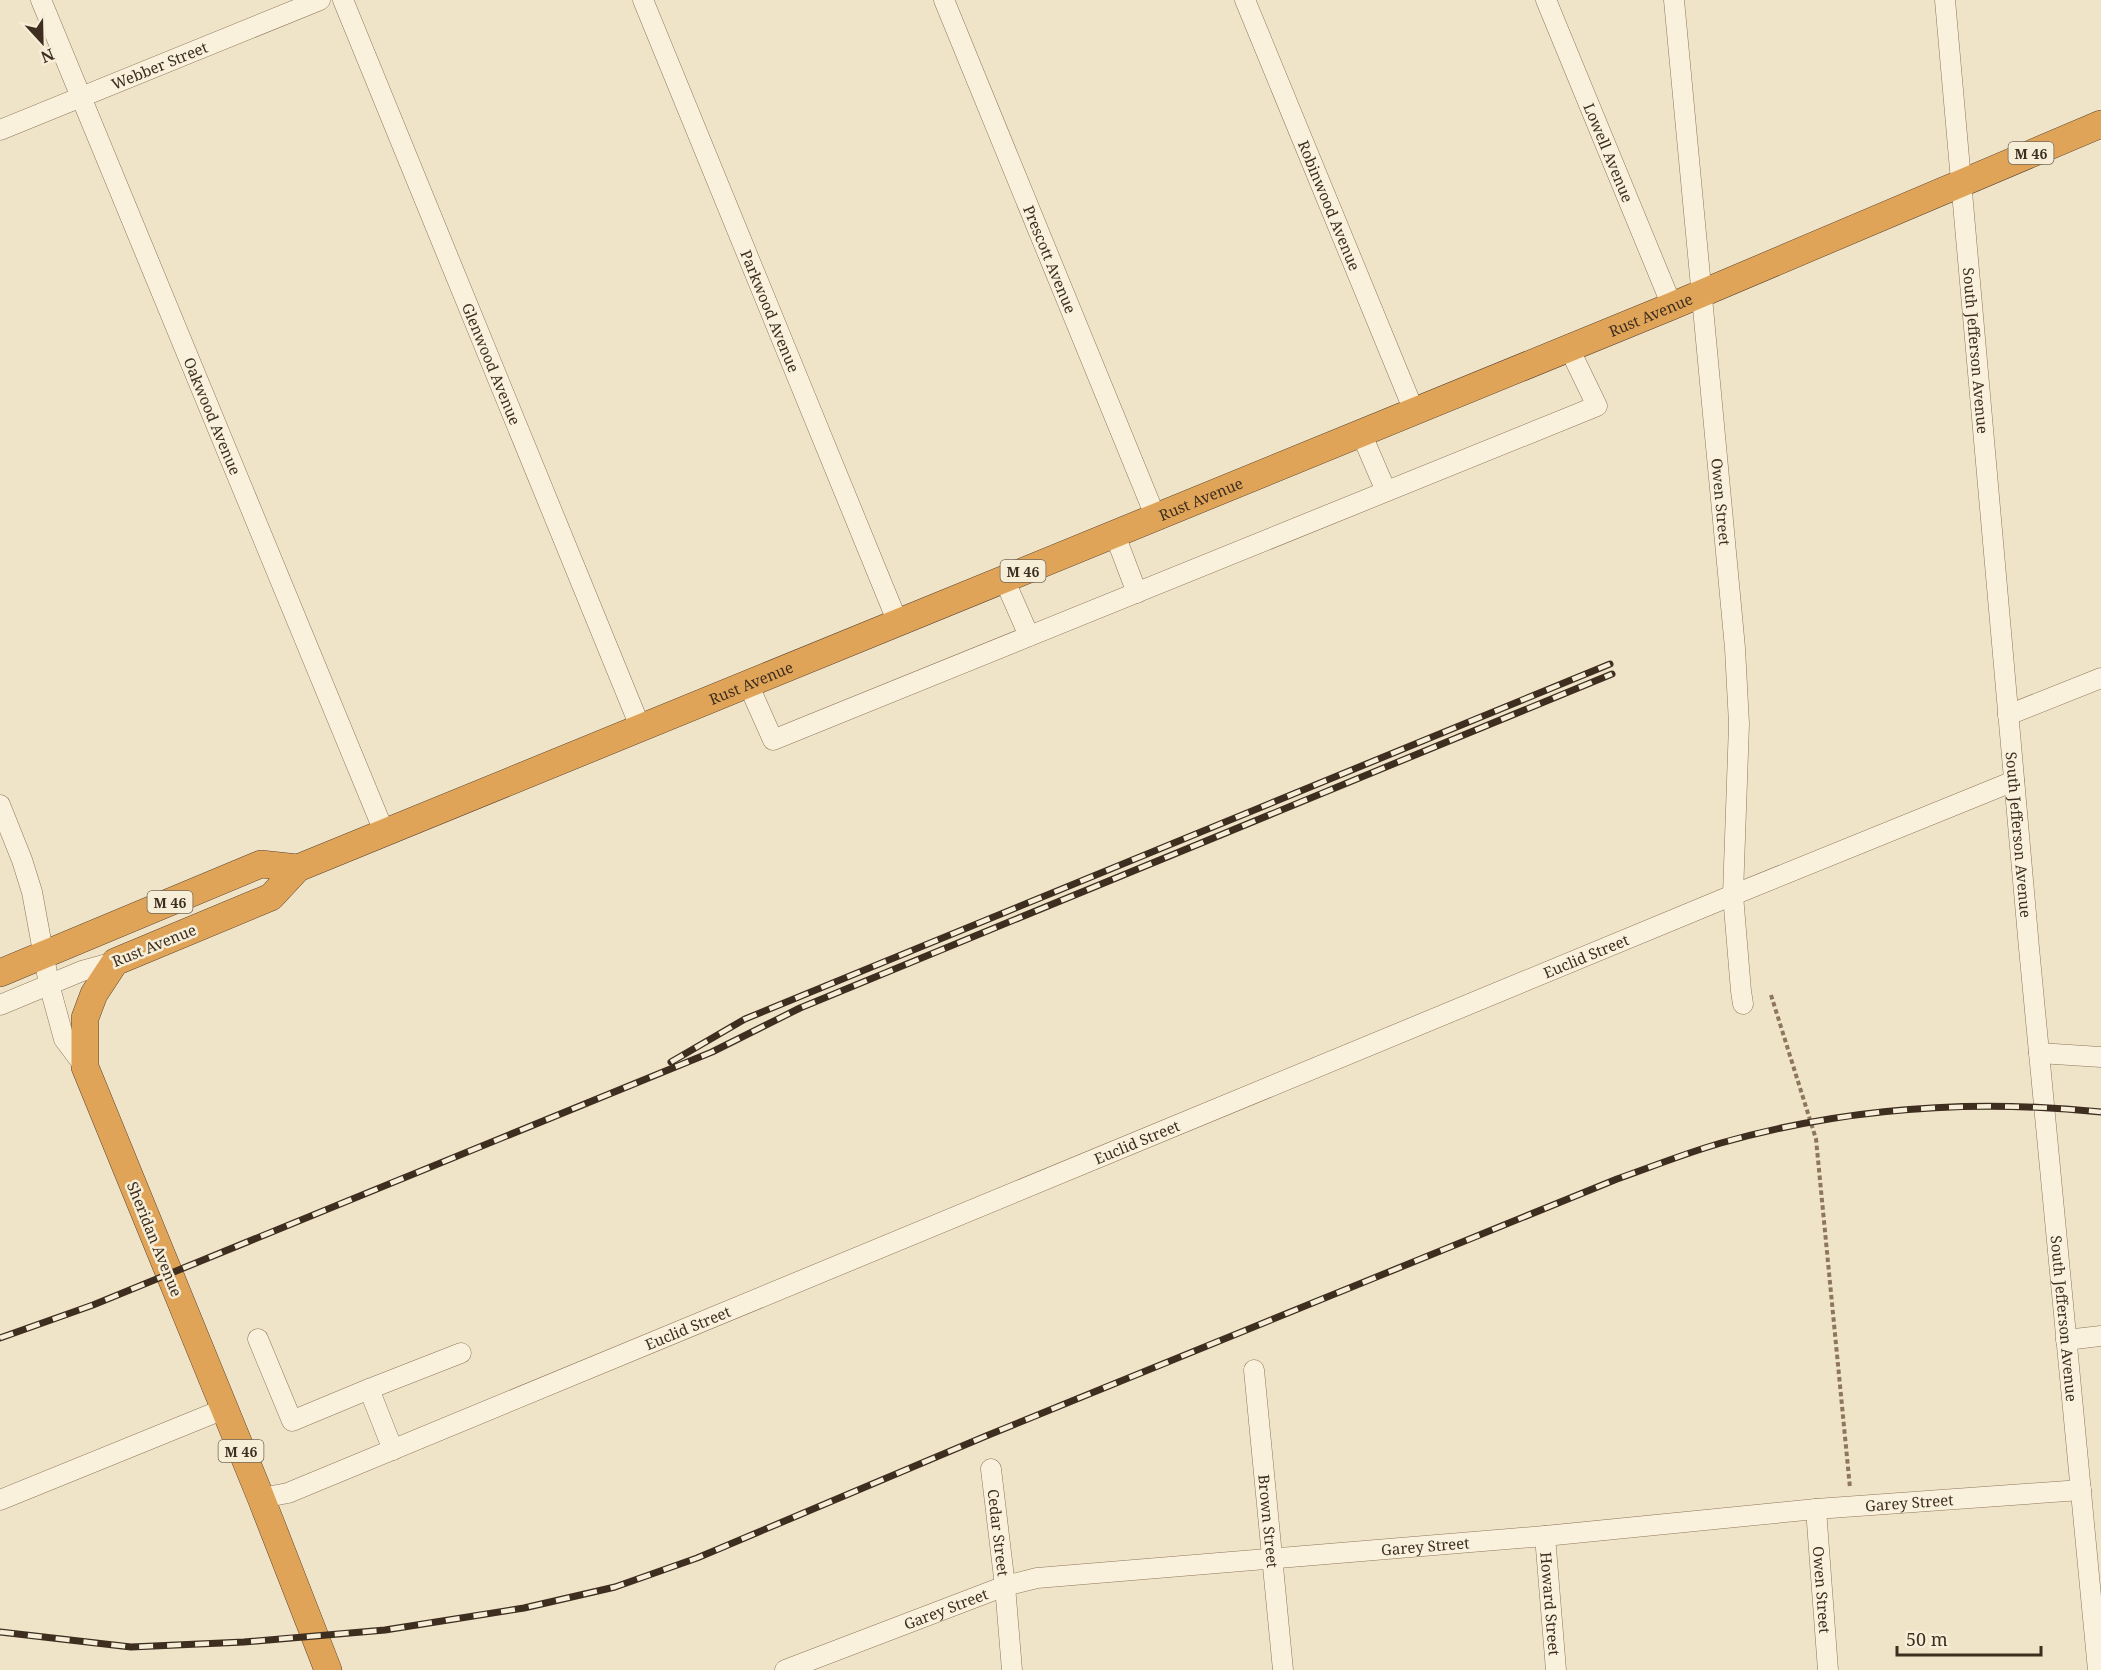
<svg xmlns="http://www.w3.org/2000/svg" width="2101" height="1670" font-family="'Noto Serif',serif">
  <rect width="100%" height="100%" fill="#f0e4c8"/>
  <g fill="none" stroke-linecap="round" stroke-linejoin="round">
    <g stroke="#8d765c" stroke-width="21">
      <g id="minor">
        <path id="s1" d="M41,0L385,834"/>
        <path id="s2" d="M343,0L641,729"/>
        <path id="s3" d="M643,0L898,623"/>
        <path id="s4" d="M944,0L1156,518"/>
        <path id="s5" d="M1245,0L1414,411"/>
        <path id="s6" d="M1546,0L1672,306"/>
        <path id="s7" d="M1674,0L1735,648L1739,724L1733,895L1741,991L1743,1004"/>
        <path id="s8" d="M1945,0L2029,948L2098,1670"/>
        <path id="s9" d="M0,130L320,0"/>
        <path d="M1361,433L1386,491"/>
        <path d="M1115,535L1137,593"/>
        <path d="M1004,579L1029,636"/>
        <path d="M748,684L773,740L1597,406L1569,348"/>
        <path d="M2008,715L2101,678"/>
        <path d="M0,805L22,860L32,892L49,984L64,1039L85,1067"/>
        <path d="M0,1005L82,971L115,962"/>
        <path d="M2039,1053L2101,1057"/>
        <path d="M258,1339L292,1421L369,1389"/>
        <path d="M2066,1340L2101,1336"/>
        <path id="s10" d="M1254,1370L1283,1670"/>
        <path d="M393,1450L369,1389L461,1353"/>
        <path id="s11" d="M991,1469L1005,1586L1012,1670"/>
        <path id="s12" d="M261,1498L288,1493L1733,895L2014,781"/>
        <path d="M0,1500L224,1409"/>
        <path id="s13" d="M1816,1509L1828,1670"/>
        <path id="s14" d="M1545,1536L1556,1670"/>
        <path id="s15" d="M785,1670L1005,1586L1037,1578L1545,1536L1816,1509L2081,1490"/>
      </g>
    </g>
    <g stroke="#5b4430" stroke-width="28">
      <g id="highway">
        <path d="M0,973L261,864L298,868"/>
        <path id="s16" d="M328,1670L261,1498L85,1067V1018L94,994L115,962L271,897L298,868L1672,306L2101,124"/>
      </g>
    </g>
    <path stroke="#8d765c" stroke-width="4" stroke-dasharray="4.5 3" stroke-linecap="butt" d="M1771,995L1816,1139L1850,1488"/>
    <use href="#minor" stroke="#faf1dc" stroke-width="20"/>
    <use href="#highway" stroke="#e0a458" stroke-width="27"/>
    <g stroke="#3d2e20" stroke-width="7">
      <g id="rail">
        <path d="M671,1062L745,1019L1610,664"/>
        <path d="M0,1338L93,1305L712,1052L800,1008L1612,674"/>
        <path d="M0,1632L131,1647L244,1642L385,1630L524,1608L615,1587L697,1558L986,1436L1617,1179C1651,1167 1686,1153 1721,1143C1844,1108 1973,1099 2101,1112"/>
      </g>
    </g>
    <use href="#rail" stroke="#f7eed8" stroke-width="4.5" stroke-dasharray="14" stroke-linecap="butt"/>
  </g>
  <g text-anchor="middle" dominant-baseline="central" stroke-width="5" stroke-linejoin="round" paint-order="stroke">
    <g fill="#f7eed8" stroke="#756857" stroke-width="1.5">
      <rect x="2008.5" y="142" width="45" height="22" rx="4.5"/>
      <rect x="1000.5" y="560" width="45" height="22" rx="4.5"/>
      <rect x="147.5" y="891" width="45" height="22" rx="4.5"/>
      <rect x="218.5" y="1440" width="45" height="22" rx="4.5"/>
    </g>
    <g font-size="14" font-weight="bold" fill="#3d2e20">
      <text x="2031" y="153">M 46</text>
      <text x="1023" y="571">M 46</text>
      <text x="170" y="902">M 46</text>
      <text x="241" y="1451">M 46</text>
    </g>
    <g font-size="15" fill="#3d2e20" stroke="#f7eed8">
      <text stroke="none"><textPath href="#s9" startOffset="172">Webber Street</textPath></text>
      <text stroke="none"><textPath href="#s6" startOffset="165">Lowell Avenue</textPath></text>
      <text stroke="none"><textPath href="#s5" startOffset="222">Robinwood Avenue</textPath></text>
      <text stroke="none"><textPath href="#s4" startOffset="280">Prescott Avenue</textPath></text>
      <text stroke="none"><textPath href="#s3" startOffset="336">Parkwood Avenue</textPath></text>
      <text stroke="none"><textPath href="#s16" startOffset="2433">Rust Avenue</textPath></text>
      <text stroke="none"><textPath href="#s8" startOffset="352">South Jefferson Avenue</textPath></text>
      <text stroke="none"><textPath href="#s2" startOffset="393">Glenwood Avenue</textPath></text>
      <text stroke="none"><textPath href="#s1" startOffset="450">Oakwood Avenue</textPath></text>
      <text stroke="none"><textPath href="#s16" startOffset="1947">Rust Avenue</textPath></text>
      <text stroke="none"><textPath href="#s7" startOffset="504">Owen Street</textPath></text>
      <text stroke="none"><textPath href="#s16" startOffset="1461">Rust Avenue</textPath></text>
      <text stroke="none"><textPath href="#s8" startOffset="838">South Jefferson Avenue</textPath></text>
      <text transform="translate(154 945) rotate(-22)">Rust Avenue</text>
      <text stroke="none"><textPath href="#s12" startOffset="1432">Euclid Street</textPath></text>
      <text stroke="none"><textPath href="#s12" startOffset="946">Euclid Street</textPath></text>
      <text transform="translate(155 1239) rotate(68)">Sheridan Avenue</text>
      <text stroke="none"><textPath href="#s8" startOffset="1324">South Jefferson Avenue</textPath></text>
      <text stroke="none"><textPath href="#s12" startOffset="460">Euclid Street</textPath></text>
      <text stroke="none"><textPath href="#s15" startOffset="1144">Garey Street</textPath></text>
      <text stroke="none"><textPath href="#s10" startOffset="152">Brown Street</textPath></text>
      <text stroke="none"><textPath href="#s11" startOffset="64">Cedar Street</textPath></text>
      <text stroke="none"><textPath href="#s15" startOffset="658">Garey Street</textPath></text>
      <text stroke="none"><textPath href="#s13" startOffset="81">Owen Street</textPath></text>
      <text stroke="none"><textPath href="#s14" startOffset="68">Howard Street</textPath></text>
      <text stroke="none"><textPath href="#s15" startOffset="172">Garey Street</textPath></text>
    </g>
  </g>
  <g transform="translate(42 42) rotate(158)" stroke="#f7eed8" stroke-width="4.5" paint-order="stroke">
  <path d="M0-4.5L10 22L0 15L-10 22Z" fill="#3d2e20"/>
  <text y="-9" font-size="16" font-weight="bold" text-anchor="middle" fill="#3d2e20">N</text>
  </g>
  <path d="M1897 1646v9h144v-9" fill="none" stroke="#3d2e20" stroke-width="3"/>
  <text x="1906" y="1646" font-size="18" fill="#3d2e20" stroke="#f7eed8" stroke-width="4.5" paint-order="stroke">50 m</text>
</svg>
